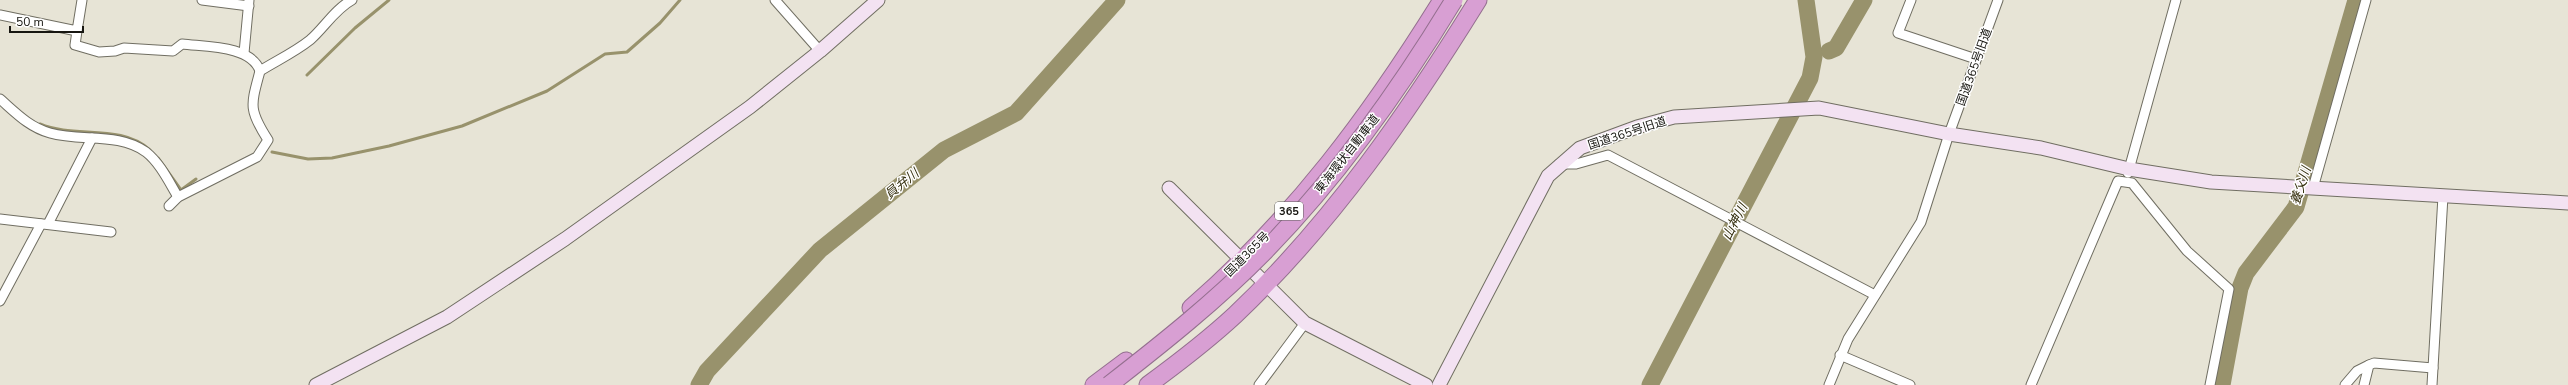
<svg xmlns="http://www.w3.org/2000/svg" width="2568" height="385" font-family="'Nunito Sans','Noto Sans JP',sans-serif">
  <rect width="100%" height="100%" fill="#e7e4d6"/>
  <g fill="none" stroke-linecap="round" stroke-linejoin="round">
    <g stroke="#98926c" stroke-width="3">
      <path d="M307,75L355,28L389,0"/>
      <path d="M40,124C75,139 120,123 150,150"/>
      <path d="M272,152L308,159L332,158L389,146L462,126L547,91L605,54L627,52L660,23L680,0"/>
      <path d="M158,158L181,190L196,179"/>
    </g>
    <g stroke="#98926c" stroke-width="17">
      <path d="M1829,51L1836,48L1864,0"/>
      <path d="M699,385L707,371L820,250L944,150L1016,113L1117,0"/>
      <path d="M1650,385L1810,78L1814,57L1806,0"/>
      <path d="M2222,385L2240,288L2246,273L2296,207L2356,0"/>
    </g>
    <g stroke="#706e62" stroke-width="11">
      <g id="street">
        <path d="M202,0L249,6"/>
        <path d="M775,0L820,51"/>
        <path d="M1911,0L1898,33L1976,59"/>
        <path d="M0,15L77,31L82,0"/>
        <path d="M77,31L75,45L99,52L115,51L124,48L173,51L182,44C205,47 251,45 260,71"/>
        <path d="M244,53L249,0"/>
        <path d="M0,99C16,113 29,127 50,133C81,142 118,132 146,152C160,163 169,182 178,197"/>
        <path d="M1559,164H1576L1608,155L1875,295"/>
        <path d="M2128,173L2176,0"/>
        <path d="M2313,188L2366,0"/>
        <path d="M169,206L178,197L257,157L268,140C248,109 251,105 260,71C276,61 295,52 310,40C324,28 335,9 352,0"/>
        <path d="M0,219L111,232"/>
        <path d="M48,224L92,138"/>
        <path d="M0,301L41,224"/>
        <path d="M1840,355L1910,385"/>
        <path d="M1259,385L1305,323"/>
        <path d="M1829,385L1848,339L1921,222L1949,134L1998,0"/>
        <path d="M2031,385L2118,181L2132,183L2187,251L2229,289L2210,385"/>
        <path d="M2345,385L2357,371L2369,365"/>
        <path d="M2364,385L2369,365L2374,363L2433,368"/>
        <path d="M2432,385L2443,196"/>
      </g>
    </g>
    <g stroke="#706e62" stroke-width="15">
      <g id="secondary">
        <path d="M1169,188L1305,323L1426,385"/>
        <path d="M316,385L447,317L565,239L750,107L820,51L878,0"/>
        <path d="M1439,385L1548,176L1580,148L1637,127L1674,117L1819,108L1949,134L2041,148L2129,169L2211,182L2568,203"/>
      </g>
    </g>
    <g stroke="#946f8f" stroke-width="19">
      <g id="highway">
        <path d="M1191,308C1295,217 1370,116 1442,0"/>
        <path d="M1094,385L1126,361"/>
        <path d="M1148,385C1178,363 1208,340 1235,315C1332,223 1408,113 1478,0"/>
      </g>
    </g>
    <use href="#street" stroke="#fff" stroke-width="9"/>
    <use href="#secondary" stroke="#f3e2f2" stroke-width="13"/>
    <use href="#highway" stroke="#d89fd3" stroke-width="17"/>
    <g stroke="#946f8f" stroke-width="19" stroke-linecap="butt">
      <path id="highway-bridge" d="M1109,385C1163,343 1217,300 1265,251C1338,176 1400,89 1454,0"/>
    </g>
    <use href="#highway-bridge" stroke="#d89fd3" stroke-width="17"/>
  </g>
  <g text-anchor="middle" dominant-baseline="central" stroke-width="3" stroke-linejoin="round" paint-order="stroke">
    <rect fill="#fff" stroke="#5d5c58" stroke-width="1" x="1275" y="202" width="28" height="18" rx="3"/>
    <g font-size="11" font-weight="bold" fill="#171611">
      <text x="1289" y="211">365</text>
    </g>
    <g font-size="12" fill="#171611" stroke="#fff">
      <text transform="translate(1974 67) rotate(-70)">国道365号旧道</text>
      <text transform="translate(1627 133) rotate(-18)">国道365号旧道</text>
      <text transform="translate(1347 154) rotate(-52)">東海環状自動車道</text>
      <text transform="translate(1247 254) rotate(-45)">国道365号</text>
    </g>
    <g font-size="13" font-style="italic" fill="#342e0d" stroke="#fff">
      <text transform="translate(902 184) rotate(-39)">員弁川</text>
      <text transform="translate(2301 186) rotate(-72)">養父川</text>
      <text transform="translate(1735 222) rotate(-63)">山神川</text>
    </g>
  </g>
  <path d="M10 26v6h73v-6" fill="none" stroke="#171611" stroke-width="2"/>
  <text x="16" y="26" font-size="12" fill="#171611" stroke="#ffffff" stroke-width="3" paint-order="stroke">50 m</text>
</svg>
